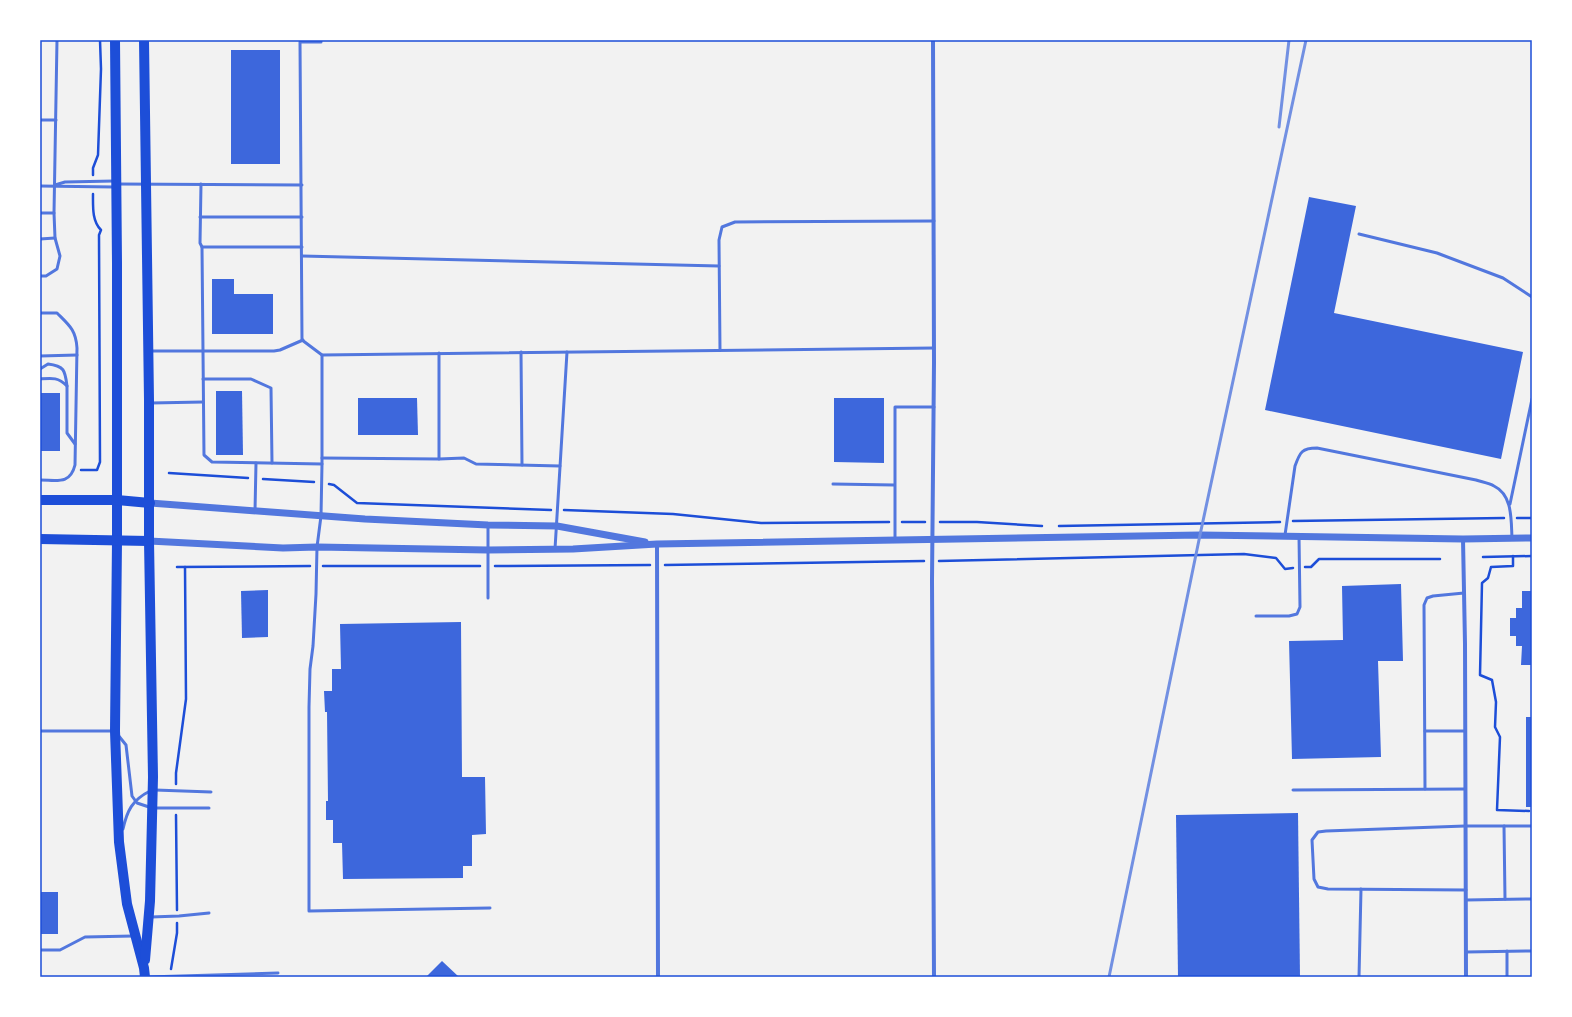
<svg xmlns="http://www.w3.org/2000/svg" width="1572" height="1017" font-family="Figtree,sans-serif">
  <rect width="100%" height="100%" fill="#f2f2f2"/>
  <g fill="#3d67dc">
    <rect x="231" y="50" width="49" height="114"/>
    <path d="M1309,197L1356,206L1334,313L1523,352L1501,459L1265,410Z"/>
    <path d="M212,279H234V294H273V334H212Z"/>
    <path d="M216,391H242L243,455H216Z"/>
    <rect x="40" y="393" width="20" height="58"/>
    <path d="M358,398H417L418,435H358Z"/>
    <path d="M834,398H884V463L834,462Z"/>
    <path d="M1401,584L1403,661H1378L1381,757L1292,759L1289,641L1343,640L1342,586Z"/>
    <path d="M268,590V637L242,638L241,591Z"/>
    <path d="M1522,591H1532V665H1521L1522,646H1516V636H1510V618H1516V608H1522Z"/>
    <path d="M461,622L462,777H485L486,834L472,835V866H463V878L343,879L342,843H333V820H326V801H328L327,712H325L324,691H332V669H341L340,624Z"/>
    <rect x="1526" y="717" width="6" height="90"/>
    <path d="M1298,813L1300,977H1178L1176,815Z"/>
    <rect x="40" y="892" width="18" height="42"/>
    <path d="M442,961L459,977H426Z"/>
  </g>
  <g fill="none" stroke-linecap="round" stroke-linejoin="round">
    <g stroke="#1d4ed8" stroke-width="2.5">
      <path d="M93,175V168L98,155L101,69L100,40"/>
      <path d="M81,470H97L100,462L99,235L101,230C92,221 93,207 93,194"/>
      <path d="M169,473L248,478"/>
      <path d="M263,479L314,482"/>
      <path d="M329,484L334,485L357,503L551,510"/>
      <path d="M564,510L673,514L761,523L889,522"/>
      <path d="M1517,518H1532"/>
      <path d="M1293,521L1504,518"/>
      <path d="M902,522H925"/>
      <path d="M940,522H977L1042,526"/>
      <path d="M1059,526L1280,522"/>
      <path d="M1513,556V566L1491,567L1488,578L1482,583L1480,675L1492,680L1496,702L1495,727L1500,737L1497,810L1529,811"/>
      <path d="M1483,557L1532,556"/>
      <path d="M939,561L1244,554L1276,558L1285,569L1293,568"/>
      <path d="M665,565L924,561"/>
      <path d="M323,566H480"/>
      <path d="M495,566L650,565"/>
      <path d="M177,567L310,566"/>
      <path d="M1305,567H1311L1319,559H1440"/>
      <path d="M176,784V773L186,699L185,567"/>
      <path d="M176,815L177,910"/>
      <path d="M171,969L177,933V923"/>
    </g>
    <g stroke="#5277de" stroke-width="3">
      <path d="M321,40V42H300L302,340L322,355L934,348"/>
      <path d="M40,120H56"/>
      <path d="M117,184L302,185"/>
      <path d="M201,184L200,243L202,247H302"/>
      <path d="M55,185L65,182L114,181"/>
      <path d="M40,186L114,187"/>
      <path d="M40,213H54"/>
      <path d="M200,217H302"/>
      <path d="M1359,234L1437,253L1503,278L1532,297"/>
      <path d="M40,239L55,238"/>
      <path d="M202,247L204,455L212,462L322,464"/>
      <path d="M302,256L719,266"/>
      <path d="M40,276H46L57,269L60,256L55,238L54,213L57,40"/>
      <path d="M40,313H57C69,325 76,330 77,348L75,465C70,485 57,480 40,480"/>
      <path d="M720,350L719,240L722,227L735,222L934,221"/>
      <path d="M151,351H274L280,350L303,340"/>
      <path d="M521,352L522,465"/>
      <path d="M322,355V464L321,516L317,547L316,594L313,646L310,669L309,707V911L490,908"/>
      <path d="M40,356L77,355"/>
      <path d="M40,369L48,364C65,366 65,371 67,386"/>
      <path d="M40,379C52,378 58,377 67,386V433L75,444"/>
      <path d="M203,379H251L271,388L272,463"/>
      <path d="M151,403L203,402"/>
      <path d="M322,458L439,459V353"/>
      <path d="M439,459L464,458L476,464L560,466"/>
      <path d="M833,484L894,485"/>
      <path d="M1510,504L1532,399"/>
      <path d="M255,511L256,463"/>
      <path d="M1285,535L1295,466C1300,452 1302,448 1317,448L1476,480C1482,482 1489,483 1494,486C1513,495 1511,521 1512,538"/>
      <path d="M895,540V407H934"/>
      <path d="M555,549L567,352"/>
      <path d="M488,598V526"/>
      <path d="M1256,616H1289L1297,614L1300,607L1299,536"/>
      <path d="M40,731H113"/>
      <path d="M1425,731H1465"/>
      <path d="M118,735L126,745L132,796L137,803L152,808H209"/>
      <path d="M1425,789L1424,605L1427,598L1433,596L1464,593"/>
      <path d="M155,790L211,792"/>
      <path d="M1293,790L1465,789"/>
      <path d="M1504,826L1505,899"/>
      <path d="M123,829C127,811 132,800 150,791"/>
      <path d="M1466,890L1328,889L1318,887L1314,879L1312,840L1318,832L1326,831L1465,826H1532"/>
      <path d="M1466,900L1532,899"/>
      <path d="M151,917L179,916L209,913"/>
      <path d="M40,950H60L85,937L133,936"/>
      <path d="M1466,952L1532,951"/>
      <path d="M147,977L278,973"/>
      <path d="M1359,977L1361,889"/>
      <path d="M1507,977V951"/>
    </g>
    <g stroke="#5277de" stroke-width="4">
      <path d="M933,40L934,362L932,581L934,977"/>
      <path d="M1463,539L1465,644L1466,977"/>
      <path d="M657,544L658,977"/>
    </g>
    <g stroke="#5277de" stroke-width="7">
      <path d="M150,503L365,519L488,525L557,526L645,542"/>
      <path d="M149,541L283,548L317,547L488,550L573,549L657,544L1200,535L1463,539L1532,538"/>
    </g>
    <g stroke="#1d4ed8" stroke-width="10">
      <path d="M115,40L117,263V541L115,731L119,842L127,904L144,968L145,977"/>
      <path d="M144,40L149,400V541L153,777L150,901L145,960"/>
      <path d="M40,500H117L150,503"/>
      <path d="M40,539L149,541"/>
    </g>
    <g stroke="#7290e2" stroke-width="3">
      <path d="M1279,127L1289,40"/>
      <path d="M1109,977L1200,535L1306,40"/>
    </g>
  </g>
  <rect width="1572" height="1017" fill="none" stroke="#ffffff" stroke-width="82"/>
  <rect x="41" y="41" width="1490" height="935" fill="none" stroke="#1d4ed8" stroke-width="1.5"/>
</svg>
